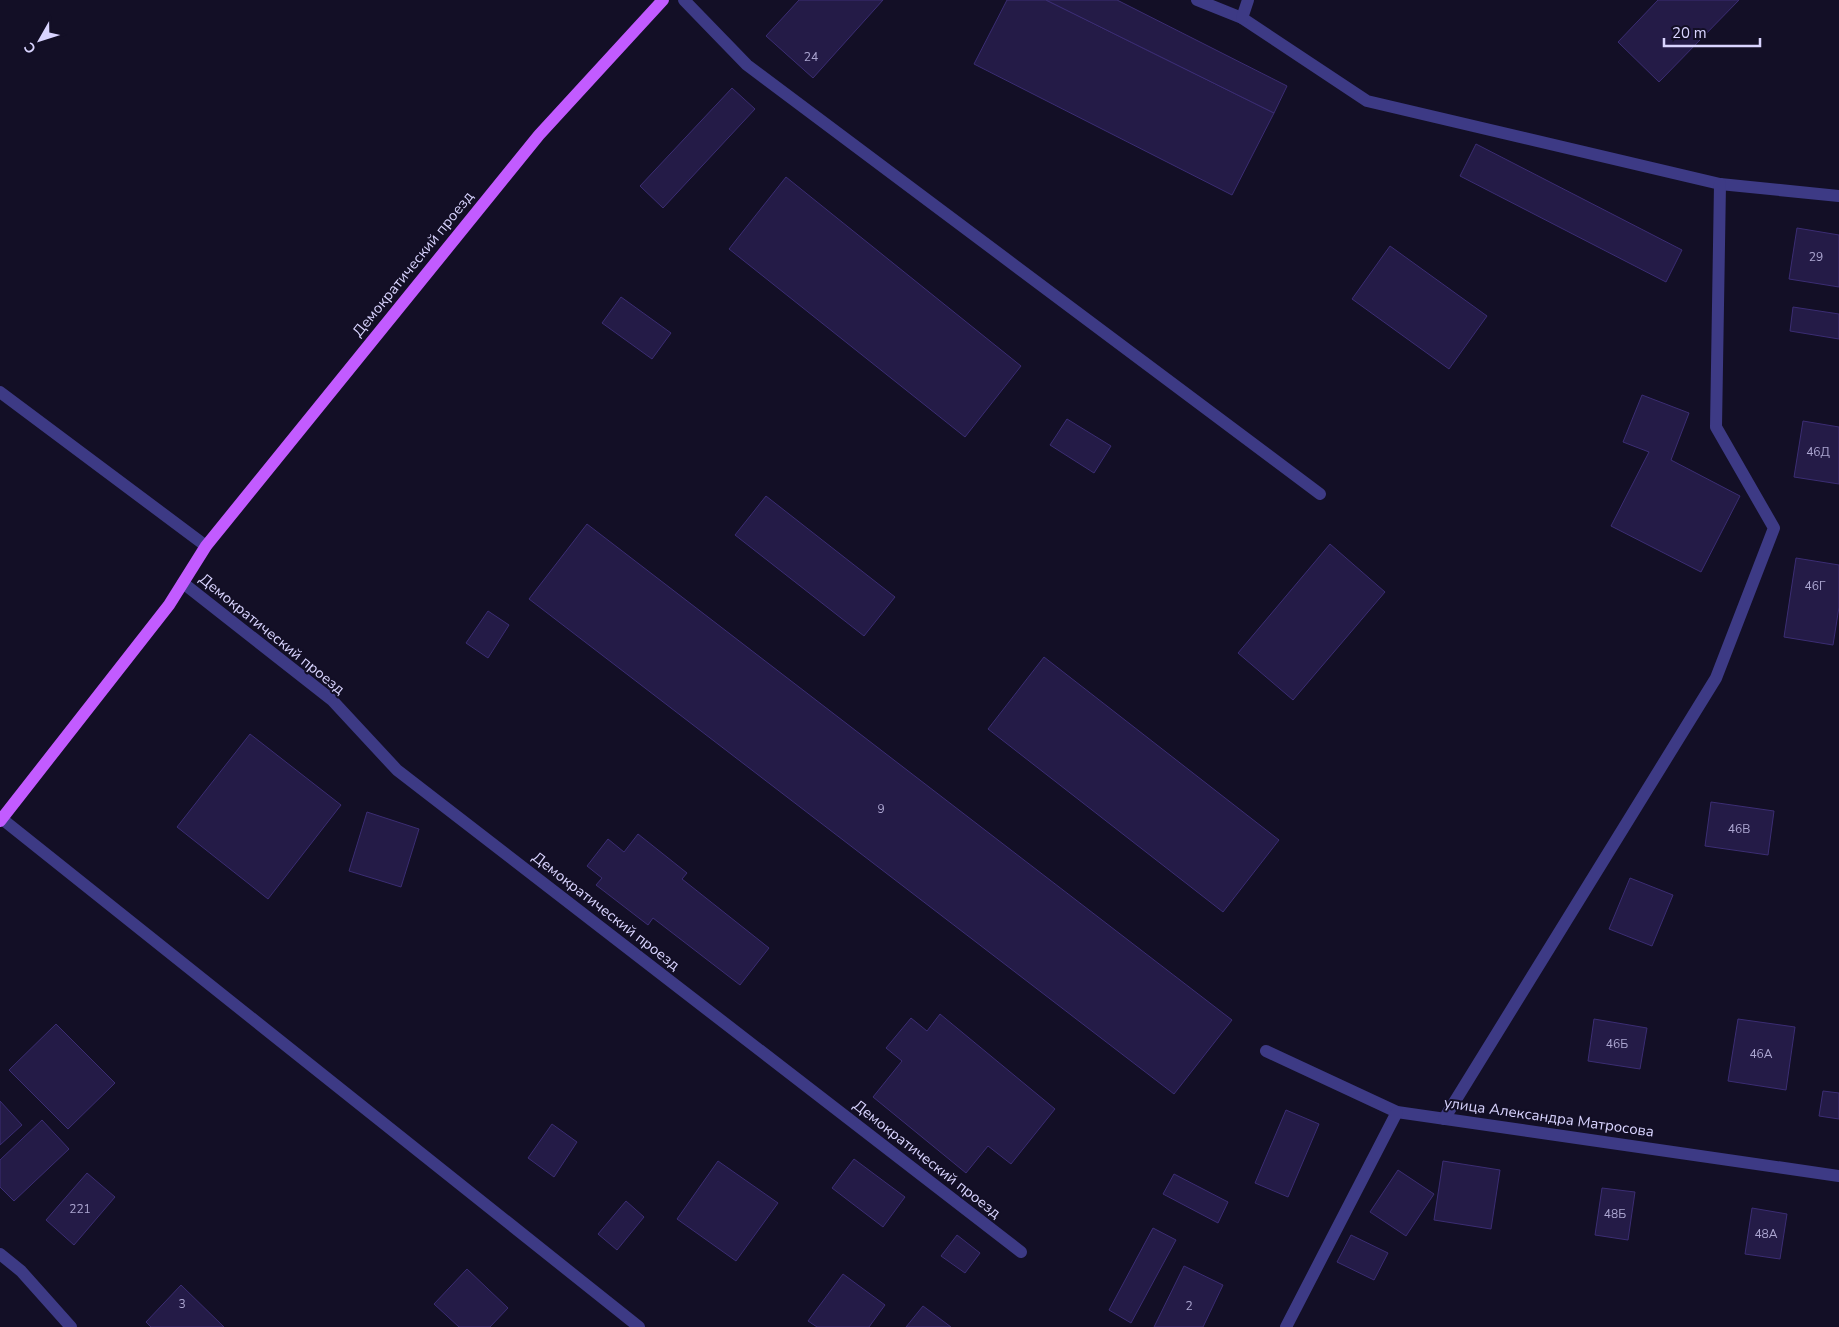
<svg xmlns="http://www.w3.org/2000/svg" width="1839" height="1327" font-family="'Nunito Sans',sans-serif">
  <rect width="100%" height="100%" fill="#130f26"/>
  <g fill="#241b47" stroke="#3b2d73">
    <path d="M799,0H883L813,78L766,36Z"/>
    <path d="M1007,0H1046L1274,113L1232,195L974,64Z"/>
    <path d="M1046,0H1117L1287,86L1274,113Z"/>
    <path d="M1658,0H1739L1659,82L1618,42Z"/>
    <path d="M732,88L755,109L663,208L640,186Z"/>
    <path d="M1476,144L1682,250L1666,282L1460,176Z"/>
    <path d="M786,177L1021,366L965,437L729,249Z"/>
    <path d="M1797,228L1839,235V287L1789,279Z"/>
    <path d="M1390,246L1487,316L1449,369L1352,299Z"/>
    <path d="M621,297L671,333L652,359L602,323Z"/>
    <path d="M1793,307L1839,314V339L1790,331Z"/>
    <path d="M1642,395L1689,413L1671,460L1740,496L1701,572L1611,526L1649,452L1623,442Z"/>
    <path d="M1067,419L1111,446L1094,473L1050,445Z"/>
    <path d="M1803,421L1839,427V484L1794,477Z"/>
    <path d="M766,496L895,597L864,636L735,535Z"/>
    <path d="M587,524L1232,1020L1174,1094L529,599Z"/>
    <path d="M1330,544L1385,592L1293,700L1238,653Z"/>
    <path d="M1796,558L1839,565V607L1833,645L1784,637Z"/>
    <path d="M488,611L509,625L488,658L466,643Z"/>
    <path d="M1044,657L1279,840L1223,912L988,729Z"/>
    <path d="M250,734L341,805L268,899L177,827Z"/>
    <path d="M1711,802L1774,811L1768,855L1705,846Z"/>
    <path d="M367,812L419,829L401,887L349,871Z"/>
    <path d="M638,834L687,873L682,879L769,948L740,985L653,918L648,925L596,885L602,878L587,866L608,839L624,852Z"/>
    <path d="M1630,878L1673,895L1652,946L1609,929Z"/>
    <path d="M940,1014L1055,1109L1011,1164L988,1146L966,1173L873,1097L902,1061L886,1048L911,1018L927,1031Z"/>
    <path d="M1594,1019L1647,1028L1640,1069L1588,1061Z"/>
    <path d="M1738,1019L1795,1027L1786,1090L1728,1081Z"/>
    <path d="M56,1024L115,1083L68,1129L9,1070Z"/>
    <path d="M1823,1091L1839,1093V1119L1819,1116Z"/>
    <path d="M0,1101L22,1125L0,1145Z"/>
    <path d="M1286,1110L1319,1124L1288,1197L1255,1183Z"/>
    <path d="M42,1120L69,1149L14,1201L0,1187V1160Z"/>
    <path d="M552,1124L577,1142L554,1177L528,1158Z"/>
    <path d="M854,1159L905,1197L883,1227L832,1188Z"/>
    <path d="M718,1161L778,1203L736,1261L677,1219Z"/>
    <path d="M1443,1161L1500,1170L1491,1229L1434,1220Z"/>
    <path d="M1398,1170L1434,1194L1406,1236L1370,1212Z"/>
    <path d="M87,1173L115,1197L74,1245L46,1220Z"/>
    <path d="M1174,1174L1228,1202L1218,1223L1163,1194Z"/>
    <path d="M1602,1188L1635,1192L1628,1240L1595,1235Z"/>
    <path d="M626,1201L644,1217L617,1250L598,1234Z"/>
    <path d="M1752,1208L1787,1214L1780,1259L1745,1254Z"/>
    <path d="M1153,1228L1176,1240L1131,1323L1109,1310Z"/>
    <path d="M957,1235L980,1253L965,1273L941,1256Z"/>
    <path d="M1351,1235L1388,1253L1374,1280L1337,1262Z"/>
    <path d="M1184,1266L1223,1285L1203,1327H1154Z"/>
    <path d="M467,1269L508,1308L490,1327H459L434,1304Z"/>
    <path d="M843,1274L885,1305L869,1327H817L808,1321Z"/>
    <path d="M181,1285L224,1327H151L146,1322Z"/>
    <path d="M923,1306L951,1327H906Z"/>
  </g>
  <g fill="none" stroke-linecap="round" stroke-linejoin="round">
    <g stroke="#3d3a85" stroke-width="12">
      <path d="M684,0L747,65L1320,494"/>
      <path d="M1197,0L1242,18L1367,101L1720,184L1839,196"/>
      <path d="M1242,18L1248,0"/>
      <path d="M0,392L206,546"/>
      <path d="M183,583L332,700L397,770L1021,1252"/>
      <path d="M2,819L639,1327"/>
      <path d="M1266,1051L1397,1112L1839,1176"/>
      <path d="M1444,1119L1716,678L1774,528L1716,427L1720,184"/>
      <path d="M0,1254L21,1271L71,1327"/>
      <path d="M1286,1327L1397,1112"/>
    </g>
    <path stroke="#c25bff" stroke-width="12" d="M0,821L169,605L206,546L539,135L663,0"/>
  </g>
  <g text-anchor="middle" dominant-baseline="central" stroke-width="4" stroke-linejoin="round" paint-order="stroke">
    <g font-size="12" fill="#aca6d1">
      <text x="811" y="57">24</text>
      <text x="1816" y="257">29</text>
      <text x="1818" y="452">46Д</text>
      <text x="1815" y="586">46Г</text>
      <text x="881" y="809">9</text>
      <text x="1739" y="829">46В</text>
      <text x="1617" y="1044">46Б</text>
      <text x="1761" y="1054">46А</text>
      <text x="80" y="1209">221</text>
      <text x="1615" y="1214">48Б</text>
      <text x="1766" y="1234">48А</text>
      <text x="182" y="1304">3</text>
      <text x="1189" y="1306">2</text>
    </g>
    <g font-size="15" fill="#d9d4ff" stroke="#130f26">
      <text transform="translate(413 264) rotate(-51)">Демократический проезд</text>
      <text transform="translate(272 634) rotate(39)">Демократический проезд</text>
      <text transform="translate(606 911) rotate(38)">Демократический проезд</text>
      <text transform="translate(1549 1117) rotate(8)">улица Александра Матросова</text>
      <text transform="translate(927 1159) rotate(38)">Демократический проезд</text>
    </g>
  </g>
  <g transform="translate(40 40) rotate(231)" stroke="#130f26" stroke-width="4" paint-order="stroke">
  <path d="M0-4L9 19L0 12L-9 19Z" fill="#d9d4ff"/>
  <text y="-8" font-size="14" font-weight="bold" text-anchor="middle" fill="#d9d4ff">С</text>
  </g>
  <path d="M1664 38v8h96v-8" fill="none" stroke="#d9d4ff" stroke-width="2.5"/>
  <text x="1672" y="38" font-size="15" fill="#d9d4ff" stroke="#130f26" stroke-width="4" paint-order="stroke">20 m</text>
</svg>
